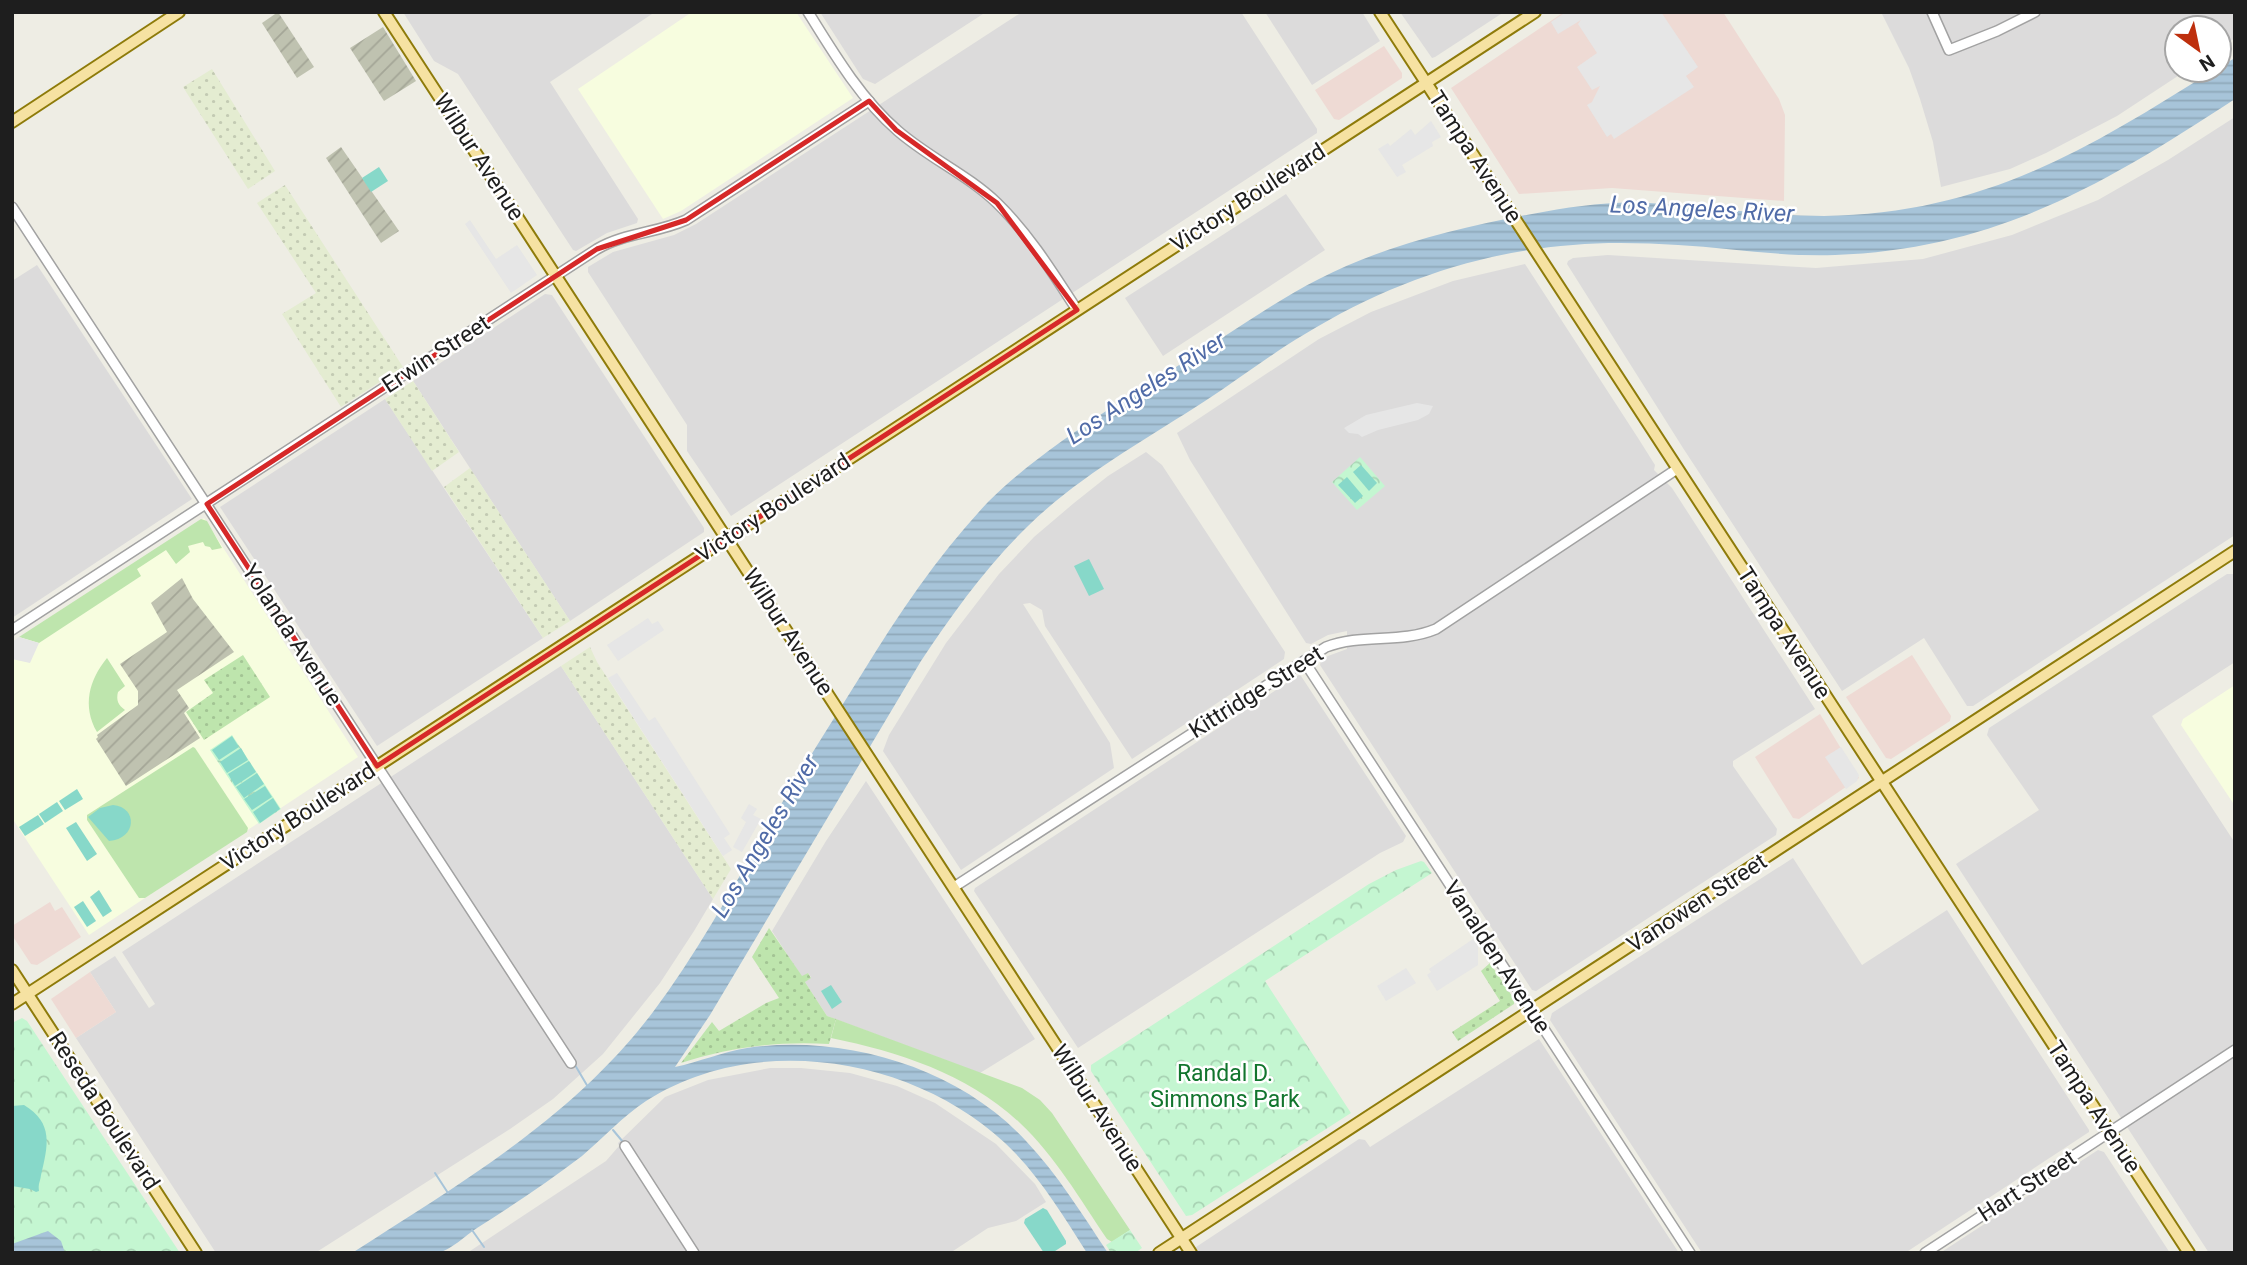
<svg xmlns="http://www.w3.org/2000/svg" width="2247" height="1265" font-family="Roboto,sans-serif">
  <defs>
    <pattern id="construction-furrows" width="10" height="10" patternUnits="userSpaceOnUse" patternTransform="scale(1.75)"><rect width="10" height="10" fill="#bfc2b0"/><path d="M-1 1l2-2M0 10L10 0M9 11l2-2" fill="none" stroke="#a4a697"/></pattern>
    <pattern id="farmland-dots" width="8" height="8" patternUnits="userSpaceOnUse" patternTransform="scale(1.75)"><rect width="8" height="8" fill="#e4ecd1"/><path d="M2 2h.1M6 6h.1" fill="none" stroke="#c3cab3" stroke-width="1.8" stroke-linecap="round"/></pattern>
    <pattern id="park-crowns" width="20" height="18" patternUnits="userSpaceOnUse" patternTransform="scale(1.75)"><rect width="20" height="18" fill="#c4f6d1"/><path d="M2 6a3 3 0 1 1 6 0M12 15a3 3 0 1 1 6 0" fill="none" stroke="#a8d2b3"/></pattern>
    <pattern id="garden-dots" width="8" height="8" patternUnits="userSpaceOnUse" patternTransform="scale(1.75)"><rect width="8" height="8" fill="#bee5ad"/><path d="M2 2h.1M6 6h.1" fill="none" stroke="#a3c494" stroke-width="1.8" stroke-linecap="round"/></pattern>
    <pattern id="water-rules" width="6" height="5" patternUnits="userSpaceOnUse" patternTransform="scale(1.75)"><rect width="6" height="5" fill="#a7c4d9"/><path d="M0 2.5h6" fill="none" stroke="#8fa8ba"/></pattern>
  </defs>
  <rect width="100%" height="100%" fill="#eeede4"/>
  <g fill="#dcdbdb">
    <path d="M403,12H655L550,82L638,219L637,223L607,233L576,251L573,250L458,74L434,61Z"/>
    <path d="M820,12H986L875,84L863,79Z"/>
    <path d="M1022,12H1241L1317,129V133L731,516L687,451V425L588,272V267L613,252L674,235L696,224Z"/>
    <path d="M1265,12H1362L1380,41L1312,85Z"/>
    <path d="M1400,12H1504L1435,57L1432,58Z"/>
    <path d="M1881,12H2235V38L2219,49V28H2177V70H2187L2117,116L2046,153L2010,169L1941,187L1933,142L1920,99L1909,68Z"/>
    <path d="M2235,117V535L1973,706H1967L1924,638L1842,691L1683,448L1567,264L1568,261L1573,258L1608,255L1816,268L1923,259L2012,235L2098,200L2168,160Z"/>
    <path d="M1286,194L1325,250L1163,356L1125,298Z"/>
    <path d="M1525,264L1638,438L1655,465L1654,470L1672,488L1815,709L1733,761V766L1777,829L1776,835L1536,991L1532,990L1320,665L1321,661L1328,656L1347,649V631L1328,635L1311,644L1306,643L1190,460L1177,433L1319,339L1371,312L1453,281Z"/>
    <path d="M37,265L192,499L12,618V281Z"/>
    <path d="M545,294L552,295L704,528V532L570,621L413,381Z"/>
    <path d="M385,399L543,638L377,746L220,507Z"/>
    <path d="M1146,452L1162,465L1285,652L1284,659L1132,759L1045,626L1042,610L1030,603L1023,604L1110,743L1114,768L961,870L883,751L889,735L946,643L999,574L1034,537L1074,503L1108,476Z"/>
    <path d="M2227,574H2233L2235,577V662L2152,716L2235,843V1253H2209L1956,864L2039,810L1987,735L1989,728Z"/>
    <path d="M561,666L713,899L694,931L660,983L603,1054L553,1099L510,1129L315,1253H216L76,1038L116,1012L90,972L115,956L149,1008L155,1004L122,952Z"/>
    <path d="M1299,675L1301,676L1406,836L1403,842L1380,853L1078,1048L974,891L975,888Z"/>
    <path d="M866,781L1035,1039L980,1073L827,1016L805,982L811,977L808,973L802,977L772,931L826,841Z"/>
    <path d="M1793,858L1862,965L1947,910L2089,1130V1132L1905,1253H1702L1550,1020L1552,1013Z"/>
    <path d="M1539,1039L1679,1253H1187L1359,1139L1365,1140L1370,1147Z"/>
    <path d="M770,1068H801L850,1073L897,1086L935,1103L996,1144L1035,1184L1046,1202L1016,1221L988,1228L950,1253H467L606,1161L619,1146L618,1143L665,1097L708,1080Z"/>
    <path d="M2098,1150L2104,1152L2170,1253H1940Z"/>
  </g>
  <g fill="#eedad4">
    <path d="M1564,12H1723L1779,99L1785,115L1784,201L1612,188L1519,194L1451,88Z"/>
    <path d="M1384,46L1402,73V78L1339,120L1334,119L1315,90Z"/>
    <path d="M1912,655L1951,716L1950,721L1891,759L1886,758L1846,697Z"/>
    <path d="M1820,714L1859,778L1799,819L1793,818L1755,757Z"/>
    <path d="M50,902L55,911L62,907L81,937L37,965L31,964L12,935V926Z"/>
    <path d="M90,972L116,1012L76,1038L51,999Z"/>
  </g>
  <g fill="#f7fddf">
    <path d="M692,12H796L853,98L681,211L663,219L578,89Z"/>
    <path d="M204,518L358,757L89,935L12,818V642Z"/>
    <path d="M2235,685V806L2181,725L2183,719Z"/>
  </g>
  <g fill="url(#construction-furrows)">
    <path d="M278,12L314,67L297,78L262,23Z"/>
    <path d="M383,27L416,81L384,101L350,48Z"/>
    <path d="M341,147L399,231L381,243L326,158Z"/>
    <path d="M182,578L193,599L234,652L177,690L189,708L184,713L200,738L126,786L96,739L98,737L97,735L138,705V691L120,664L167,632L151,603Z"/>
  </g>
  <g fill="url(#farmland-dots)">
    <path d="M212,69L275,171L248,189L183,87Z"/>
    <path d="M285,185L403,367L341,407L282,314L316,293L257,203Z"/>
    <path d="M413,381L459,452L432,471L385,399Z"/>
    <path d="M470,468L570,621L543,638L444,487Z"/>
    <path d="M590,647L597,662L731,869L713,899L561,666Z"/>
  </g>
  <g fill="#bee5ad">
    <path d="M201,519L207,521L222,548L212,550L210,547L205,546L203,542L188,546L190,552L176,564L166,550L137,569L141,576L39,643L19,637Z"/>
    <path d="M107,658L125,686L118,692C116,700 118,705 125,710L97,732C82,706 89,680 107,658Z"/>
    <path d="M193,747L195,748L248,828L247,832L145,898H139L87,820V815Z"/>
    <path d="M836,1019L1022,1088L1040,1100L1052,1113L1130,1230L1112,1242L1107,1239C1080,1199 1055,1156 1020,1123C968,1074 899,1052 831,1038Z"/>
  </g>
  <g fill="url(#park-crowns)">
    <path d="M1360,457L1385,486L1357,510L1332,482Z"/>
    <path d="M232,735L281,809L259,824L210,750Z"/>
    <path d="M1421,861L1424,862L1432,873L1265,981L1351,1113L1192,1215L1186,1216L1091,1071V1065L1369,884L1396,870Z"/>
    <path d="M22,1018L27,1021L180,1253H12V1023Z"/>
    <path d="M1130,1230L1142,1248L1135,1253H1111L1106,1245Z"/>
  </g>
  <g fill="url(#garden-dots)">
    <path d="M243,655L270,697L204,740L186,712L213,693L204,680Z"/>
    <path d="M769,928L802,976L808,973L811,978L805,982L827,1016L836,1019L829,1044C777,1041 730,1047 681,1063L712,1022L719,1031L766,1003L779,998L752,957Z"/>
    <path d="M1490,963L1514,999V1004L1458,1041L1452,1032L1500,1001L1481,971Z"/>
  </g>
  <g fill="#87d8c9">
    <path d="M379,167L388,181L371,192L362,178Z"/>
    <path d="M1361,465L1377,483L1369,491L1353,472Z"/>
    <path d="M1347,477L1363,496L1355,503L1338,485Z"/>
    <path d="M1089,559L1104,589L1089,596L1074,566Z"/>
    <path d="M232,736L239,747L219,760L212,750Z"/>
    <path d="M241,748L248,760L227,773L220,762Z"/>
    <path d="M249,761L256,772L235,786L228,774Z"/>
    <path d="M257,773L264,784L244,798L236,787Z"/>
    <path d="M265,786L272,797L252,810L244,799Z"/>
    <path d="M77,789L83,799L65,810L59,801Z"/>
    <path d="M273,798L280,809L260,823L253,812Z"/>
    <path d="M57,802L63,811L45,823L39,814Z"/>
    <path d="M113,805C138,807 137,839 109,841L88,817L100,808Z"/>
    <path d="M38,815L44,824L25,836L19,827Z"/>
    <path d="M76,822L97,854L87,861L66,828Z"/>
    <path d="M99,890L112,911L103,917L90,897Z"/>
    <path d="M83,901L96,921L87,927L74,907Z"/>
    <path d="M831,985L842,1002L832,1009L821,991Z"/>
    <path d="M24,1105C54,1123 48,1146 41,1175C40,1183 38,1183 39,1191L36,1192L30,1189L12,1186V1106Z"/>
    <path d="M1043,1208L1047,1210L1066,1241V1244L1052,1253H1044L1024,1223L1025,1219Z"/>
  </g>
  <g fill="#e6e6e6">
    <path d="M1566,12H1661L1698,67L1686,76L1694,87L1614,139L1611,134L1607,137L1587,105L1592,102L1600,86L1592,90L1577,67L1597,53L1578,24L1581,20L1558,34L1551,22Z"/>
    <path d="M1431,121L1441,137L1432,142L1433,146L1402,165L1406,172L1397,177L1378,149L1388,143L1390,146L1411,129L1415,135Z"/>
    <path d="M470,220L496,259L517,245L537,275L511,293L465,224Z"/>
    <path d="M1417,403L1433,406L1429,414L1418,420L1378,430L1362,437L1358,434L1349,433L1344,428L1366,415Z"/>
    <path d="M648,618L652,624L658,621L664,630L618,661L607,645Z"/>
    <path d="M19,637L39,643L30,663L12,659V642Z"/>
    <path d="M617,673L649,721L655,717L730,834L724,838L732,850L723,856L608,678Z"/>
    <path d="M1841,747L1859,775L1857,781L1846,789L1825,757Z"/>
    <path d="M749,804L757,809L753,815L761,819L742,852L733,847L746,822L741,818Z"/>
    <path d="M1473,939L1478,946V965L1437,991L1427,975L1431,972L1429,969Z"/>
    <path d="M1406,968L1416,983L1386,1001L1377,986Z"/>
  </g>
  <g fill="url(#water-rules)">
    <path d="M2235,58V99C2105,184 1996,249 1835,255C1783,257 1730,248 1678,245C1644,243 1607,242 1573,245C1477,252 1387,284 1305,334C1271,354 1239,379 1205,401C1145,440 1079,476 1028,526C986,567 953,613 921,661L710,1015L675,1067C699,1062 722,1052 747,1048C844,1034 958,1067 1026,1141C1058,1175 1082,1214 1108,1253H1087C1062,1214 1039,1175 1005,1143C913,1057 755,1031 646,1101C623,1116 603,1138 582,1156C548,1182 513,1205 477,1228C466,1235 450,1251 437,1253C413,1257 378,1253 352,1253C462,1182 573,1118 653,1012C698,952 733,887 771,822C800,771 832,722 863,672C900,612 939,554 988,502C1024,466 1067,437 1109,409C1149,384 1189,359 1228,334C1258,315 1287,295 1319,279C1382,246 1462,227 1532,214C1570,207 1609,201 1648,203C1707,206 1765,216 1824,216C1982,214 2085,151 2214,70H2219V67Z"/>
    <path d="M48,1231L61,1241L65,1253H12V1244Z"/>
  </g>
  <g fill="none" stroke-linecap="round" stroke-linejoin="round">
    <g stroke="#a7c4d9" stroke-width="2">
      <path d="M575,1065L588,1087"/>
      <path d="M613,1130L623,1142"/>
      <path d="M435,1173L448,1193"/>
      <path d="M472,1230L484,1247"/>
    </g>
    <g stroke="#a2a2a2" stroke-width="12">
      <g id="minor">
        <path d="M808,12C834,54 861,99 898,131C929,158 968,175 997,203C1029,234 1053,273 1077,310"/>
        <path d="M1932,12L1949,50L1997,31L2035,12"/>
        <path d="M12,207L571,1063"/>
        <path d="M12,630L597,249C624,233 657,233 686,220L869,101"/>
        <path d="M1304,661L1690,1253"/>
        <path d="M954,887L1326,647C1362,633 1400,644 1436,629L1677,469"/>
        <path d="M625,1146L694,1253"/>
        <path d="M1925,1253L2235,1050"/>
      </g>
    </g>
    <g stroke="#8e7b0a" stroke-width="14">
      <g id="major">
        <path d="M384,12L1191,1253"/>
        <path d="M1380,12L2189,1253"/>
        <path d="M12,122L179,12"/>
        <path d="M12,970L196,1253"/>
        <path d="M12,1004L1535,12"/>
        <path d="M1159,1253L2235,551"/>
      </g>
    </g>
    <use href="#minor" stroke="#fff" stroke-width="9"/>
    <use href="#major" stroke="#f6e2a2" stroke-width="10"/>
  </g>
  <path fill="none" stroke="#d62828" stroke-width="5" stroke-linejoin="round" d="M869,101L896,130L997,203L1077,310L377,766L207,504L597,249L686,220Z"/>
  <g text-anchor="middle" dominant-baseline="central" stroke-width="5" stroke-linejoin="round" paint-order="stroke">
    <g font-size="23" fill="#1e1e1e" stroke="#fff">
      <text transform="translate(479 157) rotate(57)">Wilbur Avenue</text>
      <text transform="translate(1475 157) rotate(57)">Tampa Avenue</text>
      <text transform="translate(1248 198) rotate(-33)">Victory Boulevard</text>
      <text transform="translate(436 354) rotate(-33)">Erwin Street</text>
      <text transform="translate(773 508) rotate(-33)">Victory Boulevard</text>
      <text transform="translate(788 632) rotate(57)">Wilbur Avenue</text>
      <text transform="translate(1784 633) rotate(57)">Tampa Avenue</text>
      <text transform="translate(292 635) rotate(57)">Yolanda Avenue</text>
      <text transform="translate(1256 692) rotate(-32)">Kittridge Street</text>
      <text transform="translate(298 817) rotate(-33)">Victory Boulevard</text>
      <text transform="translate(1697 903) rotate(-33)">Vanowen Street</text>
      <text transform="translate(1497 957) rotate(57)">Vanalden Avenue</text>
      <text transform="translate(2094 1107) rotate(57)">Tampa Avenue</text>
      <text transform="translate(1097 1108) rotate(57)">Wilbur Avenue</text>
      <text transform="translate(104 1111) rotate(57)">Reseda Boulevard</text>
      <text transform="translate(2027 1186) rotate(-33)">Hart Street</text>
    </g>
    <g font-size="23" fill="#12752e" stroke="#fff">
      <text x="1225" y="1073">Randal D.<tspan x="1225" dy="26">Simmons Park</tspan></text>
    </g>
    <g font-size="24" font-style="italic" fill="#506ba7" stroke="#fff">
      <text transform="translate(1702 209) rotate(3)">Los Angeles River</text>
      <text transform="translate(1146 388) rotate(-33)">Los Angeles River</text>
      <text transform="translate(765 836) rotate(-59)">Los Angeles River</text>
    </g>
  </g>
  <rect width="2247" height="1265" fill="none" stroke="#1e1e1e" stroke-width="28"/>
  <g transform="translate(2198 49) rotate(147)"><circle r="33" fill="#ffffff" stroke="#a5a5a5" stroke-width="2"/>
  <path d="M0-5L12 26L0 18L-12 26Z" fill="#be2f0d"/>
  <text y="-10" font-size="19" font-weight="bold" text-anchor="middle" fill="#1e1e1e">N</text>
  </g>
</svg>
